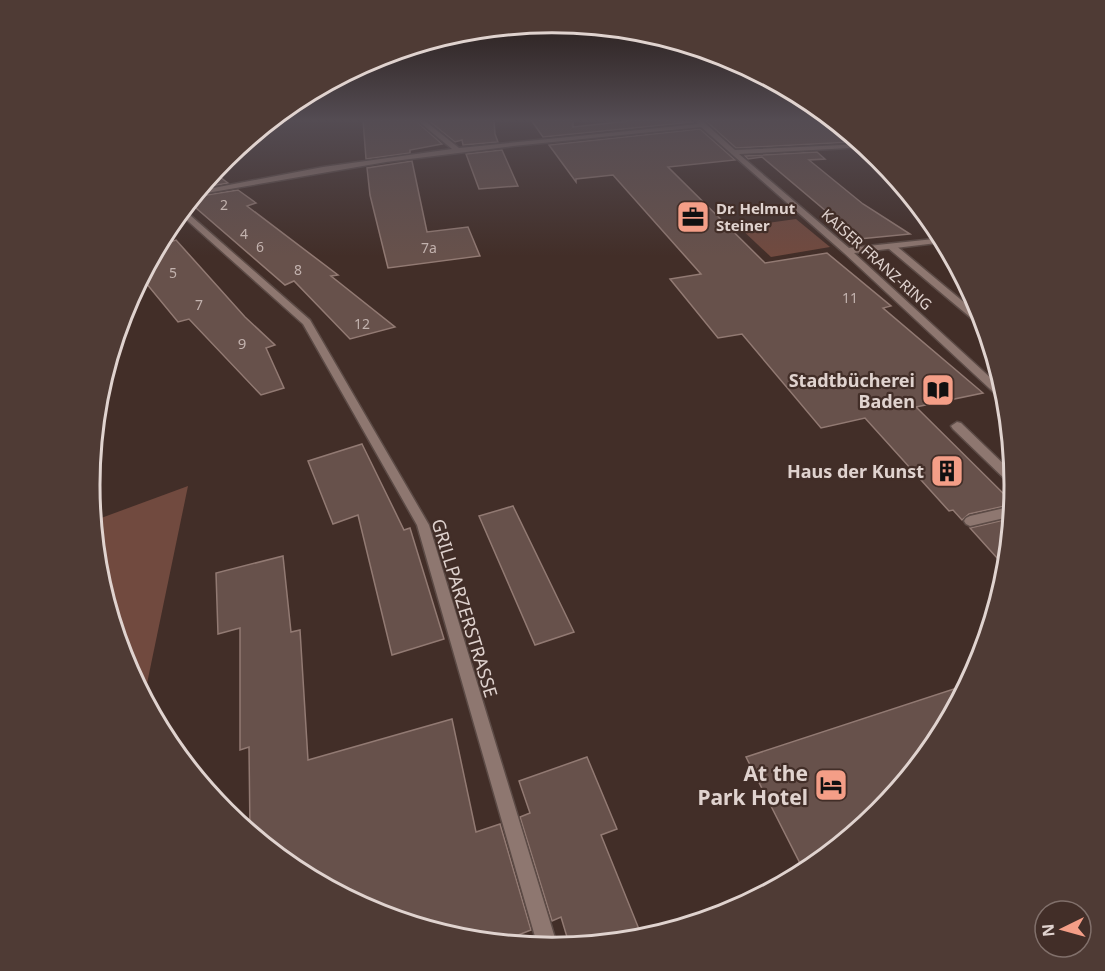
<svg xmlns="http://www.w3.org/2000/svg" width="1105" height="971" font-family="'Noto Sans',sans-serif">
  <rect width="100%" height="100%" fill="#422e28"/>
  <g fill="#714a3f">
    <path d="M796,219L830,247L771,257L739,227Z"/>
    <path d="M188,486L144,698L125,662L98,575L93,521Z"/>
  </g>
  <g fill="#67514b" stroke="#927a73" stroke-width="1.5">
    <path d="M363,120H415L442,144L410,150V153L366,159Z"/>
    <path d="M428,120H494L495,134L498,142L463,145L462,140L455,142Z"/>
    <path d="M531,120H573V127L638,120L694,122L543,137Z"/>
    <path d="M705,120H834L850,134L851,142L736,148Z"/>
    <path d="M700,129L735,160L668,167L765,263L827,253L891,306L883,308L983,393L916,407L1014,504L969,514L962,520L953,510L949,511L865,418L821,428L742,334L718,338L670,279L701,274L613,175L576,179V182L549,145Z"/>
    <path d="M502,150L518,186L479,189L466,154Z"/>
    <path d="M817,152L825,159L809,160L863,204L910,234L859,239L762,157L748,159L745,156Z"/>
    <path d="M412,161L427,232L468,227L480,256L388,268L370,195L367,168Z"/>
    <path d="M213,172L228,183L200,188L208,179Z"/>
    <path d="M238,190L256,203L247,206L338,275L331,276L395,327L350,339L294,281L285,285L189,202L194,197Z"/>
    <path d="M176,240L245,317L275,345L266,348L284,388L261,395L189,319L178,322L141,277L158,246Z"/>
    <path d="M362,444L404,530L410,528L444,639L392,655L358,515L333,524L308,461Z"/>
    <path d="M513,506L574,632L535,645L479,516Z"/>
    <path d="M1012,518V519L1007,569L970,528Z"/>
    <path d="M283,556L291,632L300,630L308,760L452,719L476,832L500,824L531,930L498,943L462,940L375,913L295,870L250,833L249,747L240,750V628L218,634L216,573Z"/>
    <path d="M969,684L937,743L880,813L805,873L746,757Z"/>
    <path d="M587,757L617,829L601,835L643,939L570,947L561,917L552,921L520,817L530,813L519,781Z"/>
  </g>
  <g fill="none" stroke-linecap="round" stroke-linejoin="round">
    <g stroke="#5c4b46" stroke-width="3">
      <g id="service">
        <path d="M888,244H894L984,319L986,329L983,328L888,248Z"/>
        <path d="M957,422L961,423L1014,474L1015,486L1011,485L953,429L951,426Z"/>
        <path d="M1013,506V516L970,526L966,524L964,521L966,518L970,516Z"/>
      </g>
    </g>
    <g stroke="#5c4b46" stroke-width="3">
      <g id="minor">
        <path d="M417,120H424L459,148L698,124L695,120H701L706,124L735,150L863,144L867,147L739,154L849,248L943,238L945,242L854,253L1006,392L1007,402L1003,401L844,253L701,127L513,146L386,162L195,195L198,191L323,167L452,149Z"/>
        <path d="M183,209L310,320L429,525L558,948L538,947L417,525L303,324L180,214Z"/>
      </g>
    </g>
    <use href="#service" fill="#8e7770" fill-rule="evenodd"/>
    <use href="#minor" fill="#8e7770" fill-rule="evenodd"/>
  </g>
  <linearGradient id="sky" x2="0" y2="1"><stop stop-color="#241916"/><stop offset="0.47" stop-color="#544c53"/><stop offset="1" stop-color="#544c53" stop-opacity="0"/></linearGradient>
  <rect width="1105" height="256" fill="url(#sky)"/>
  <defs>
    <g id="office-square" transform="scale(1.725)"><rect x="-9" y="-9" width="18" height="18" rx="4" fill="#f49e87" stroke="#422e28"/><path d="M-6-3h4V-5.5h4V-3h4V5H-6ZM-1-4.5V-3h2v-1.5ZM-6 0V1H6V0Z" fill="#111"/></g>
    <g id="library-square" transform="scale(1.725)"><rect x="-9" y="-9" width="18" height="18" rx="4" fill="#f49e87" stroke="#422e28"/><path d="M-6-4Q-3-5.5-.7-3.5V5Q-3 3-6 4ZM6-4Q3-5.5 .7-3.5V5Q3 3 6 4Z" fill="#111"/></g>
    <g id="building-square" transform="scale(1.725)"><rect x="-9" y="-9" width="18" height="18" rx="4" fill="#f49e87" stroke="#422e28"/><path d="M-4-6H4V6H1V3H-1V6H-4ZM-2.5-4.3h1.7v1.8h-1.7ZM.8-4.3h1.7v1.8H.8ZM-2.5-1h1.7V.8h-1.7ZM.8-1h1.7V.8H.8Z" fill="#111"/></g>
    <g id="hotel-square" transform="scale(1.725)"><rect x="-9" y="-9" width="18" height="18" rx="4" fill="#f49e87" stroke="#422e28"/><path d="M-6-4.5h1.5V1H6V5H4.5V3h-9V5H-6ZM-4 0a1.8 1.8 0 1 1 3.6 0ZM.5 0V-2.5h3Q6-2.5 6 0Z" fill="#111"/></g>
  </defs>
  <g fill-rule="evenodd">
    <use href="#office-square" x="693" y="217"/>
    <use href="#library-square" x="938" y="390"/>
    <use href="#building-square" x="947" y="471"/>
    <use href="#hotel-square" x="831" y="785"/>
  </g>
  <g text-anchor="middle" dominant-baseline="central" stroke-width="4.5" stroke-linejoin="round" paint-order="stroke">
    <g font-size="14" fill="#c2b2ae">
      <text x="224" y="204">2</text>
      <text x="244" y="233">4</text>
      <text x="260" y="246">6</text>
      <text x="429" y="247">7a</text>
      <text x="298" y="269">8</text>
      <text x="173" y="272">5</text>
      <text x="850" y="297">11</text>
      <text x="199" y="304">7</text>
      <text x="362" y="323">12</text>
    </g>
    <g font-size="15" font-weight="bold" fill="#e0d3cf" stroke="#422e28" text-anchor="start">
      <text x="716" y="208">Dr. Helmut<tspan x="716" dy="17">Steiner</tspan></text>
    </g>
    <g font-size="15" fill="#e0d3cf" stroke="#422e28">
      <text transform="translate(877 259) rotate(42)">KAISER FRANZ-RING</text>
    </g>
    <g font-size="15" fill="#c2b2ae">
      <text x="242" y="343">9</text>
    </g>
    <g font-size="18" font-weight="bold" fill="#e0d3cf" stroke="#422e28" text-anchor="end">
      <text x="915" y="380">Stadtbücherei<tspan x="915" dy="21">Baden</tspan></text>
      <text x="924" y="471">Haus der Kunst</text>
    </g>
    <g font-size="18" fill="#e0d3cf" stroke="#422e28">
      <text transform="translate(465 608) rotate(73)">GRILLPARZERSTRASSE</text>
    </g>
    <g font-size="21" font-weight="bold" fill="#e0d3cf" stroke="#422e28" text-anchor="end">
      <text x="808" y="773">At the<tspan x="808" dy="24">Park Hotel</tspan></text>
    </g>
  </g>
  <path d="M0 0H1105V971H0ZM100 485a452 452 0 1 1 904 0a452 452 0 1 1-904 0Z" fill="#4f3b35" fill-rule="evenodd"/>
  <path fill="none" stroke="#e0d3cf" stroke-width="3" d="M100 485a452 452 0 1 1 904 0a452 452 0 1 1-904 0Z"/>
  <g transform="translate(1063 929) rotate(265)"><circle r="28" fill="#422e28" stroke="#81706b" stroke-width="1.5"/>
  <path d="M0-4.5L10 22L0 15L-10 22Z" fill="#f49e87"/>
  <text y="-9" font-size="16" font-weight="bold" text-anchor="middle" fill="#e0d3cf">N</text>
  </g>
</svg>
